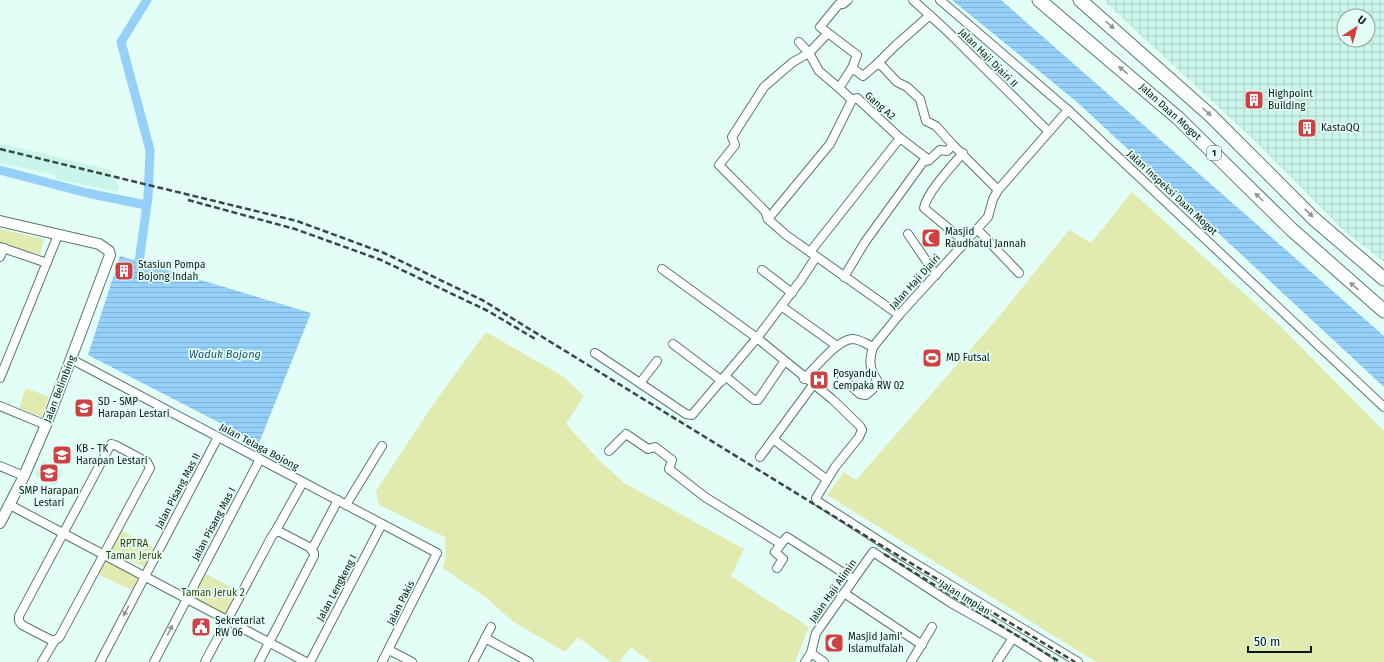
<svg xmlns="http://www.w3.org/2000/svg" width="1384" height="662" font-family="'Fira Sans',sans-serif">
  <defs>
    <pattern id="industrial-grid" width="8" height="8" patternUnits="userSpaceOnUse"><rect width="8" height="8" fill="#caf5ea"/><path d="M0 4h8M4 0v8" fill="none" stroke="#acd1c8"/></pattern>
    <pattern id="water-rules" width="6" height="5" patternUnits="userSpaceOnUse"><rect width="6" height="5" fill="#95d0f9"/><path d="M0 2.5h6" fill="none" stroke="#7fb2d5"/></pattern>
  </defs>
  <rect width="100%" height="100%" fill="#e3fef7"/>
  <g fill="#caf5ea">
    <path d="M0,143L111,170L110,174L119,186L118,192L56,179L55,175L0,163Z"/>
    <path d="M44,460L63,472L55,486L35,475Z"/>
  </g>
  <path fill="url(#industrial-grid)" fill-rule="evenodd" d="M1103,0H1384V262L1341,228L1256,142ZM1344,16H1368V40H1344Z"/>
  <g fill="#e1ebb0">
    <path d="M1132,192L1278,324L1384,431V662H1096L827,495L844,472L856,480L996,320L1069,230L1091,243Z"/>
    <path d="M0,229L44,239L40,254L0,245Z"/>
    <path d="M486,332L564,377L584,396L566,424L599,460L624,483L744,549L731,576L809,627L795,662H651L631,647L619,662H611L578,637L565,652L512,621L488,599L443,568L446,553L445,537L379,505L376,491L434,403Z"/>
    <path d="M26,388L49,397L42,417L19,408Z"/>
    <path d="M120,530L159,550L149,570L110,549Z"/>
    <path d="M103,558L139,576L132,590L95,573Z"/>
    <path d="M201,571L238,591L226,615L189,595Z"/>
  </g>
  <g fill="url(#water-rules)">
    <path d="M952,0H1001L1384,336V387L1077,102Z"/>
    <path d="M120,256L311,313L259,443L88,355Z"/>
  </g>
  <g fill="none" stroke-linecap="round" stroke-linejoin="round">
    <g stroke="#95d0f9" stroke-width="9">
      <path d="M0,170L87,193L146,205"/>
      <path d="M139,262L148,197L150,150L121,42L147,0"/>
    </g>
    <g stroke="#58776f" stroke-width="10">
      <g id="minor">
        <path d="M848,0L843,4H839L820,27L857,55L852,68L839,88L852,100L857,98L900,138L929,160L940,150L947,151L953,145L998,190"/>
        <path d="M913,0L946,30L1048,131"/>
        <path d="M940,0L1068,110L1384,407"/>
        <path d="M827,34L809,53L793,62L764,87L732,137L735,145L719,165L765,211L768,219L786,235L899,315"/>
        <path d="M799,42L809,53L819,71L839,88"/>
        <path d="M877,64L895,46L930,15"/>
        <path d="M852,68L863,76L877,64L882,66L897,82L907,87L920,99L926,121L936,126L953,145"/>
        <path d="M963,153C952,166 927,192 924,208L965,242"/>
        <path d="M768,219L830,144L852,100"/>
        <path d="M977,229L1019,273"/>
        <path d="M908,234L936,275"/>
        <path d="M0,247L47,263"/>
        <path d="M810,252L900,138"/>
        <path d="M0,257L4,248"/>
        <path d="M662,269L757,338L832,399L860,426L862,430L859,437L835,467L816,498L817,501L906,558L1078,662"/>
        <path d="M762,270L792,293"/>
        <path d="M844,277L865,242L923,162L929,160"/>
        <path d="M781,306L837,346"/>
        <path d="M673,344L722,381"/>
        <path d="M595,353L686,414L692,415L757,338L801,280L816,257"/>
        <path d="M71,359L437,553L382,662"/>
        <path d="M725,376L754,400H758L784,362"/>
        <path d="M0,378L58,235"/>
        <path d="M842,378L860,394L866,395L873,389L877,380C869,368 869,361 873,347"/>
        <path d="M804,379C815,368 837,340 852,339C860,339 866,344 873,347L899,315L988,217L993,199L998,190L1068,110"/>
        <path d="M640,383L657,361"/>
        <path d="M0,406L46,425"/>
        <path d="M773,439L826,479"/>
        <path d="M111,444L115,445L147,462L150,468L59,638L55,640H51L22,625L19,621V616Z"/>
        <path d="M609,451L626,434L648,449L655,447L672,460L669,469L705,497L781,544L787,537L853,579"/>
        <path d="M760,457L813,385"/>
        <path d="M0,466L24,476"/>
        <path d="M10,505L306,662"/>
        <path d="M346,505L382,446"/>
        <path d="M275,532L303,482"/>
        <path d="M312,549L338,500"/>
        <path d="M777,568L783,559L775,552L781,544"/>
        <path d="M844,593L922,645"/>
        <path d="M485,638L529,662"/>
        <path d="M389,650L412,662"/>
        <path d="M811,653L824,662"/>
        <path d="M42,662L55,640"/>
        <path d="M100,662L218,437"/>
        <path d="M154,662L260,459"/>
        <path d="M205,662L272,536L275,532H280L309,547L314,553V556L259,662"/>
        <path d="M310,662L382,524"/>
        <path d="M473,662L491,627"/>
        <path d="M805,662L811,653L816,633L873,552L951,603L1013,638L1050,662"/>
        <path d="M911,662L932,627"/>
        <path d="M997,662L1013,638"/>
      </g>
    </g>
    <g stroke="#58776f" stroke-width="12">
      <path id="tertiary" d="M0,221L99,244L109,251L110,255L46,425L24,476L0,523"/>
    </g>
    <g stroke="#58776f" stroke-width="15">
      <g id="trunk">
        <path d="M1039,0L1178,118L1291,229L1384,311"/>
        <path d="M1080,0L1211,116L1314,219L1384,279"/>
      </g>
    </g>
    <use href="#minor" stroke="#fff" stroke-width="8"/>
    <use href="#tertiary" stroke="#fff" stroke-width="10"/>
    <use href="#trunk" stroke="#fff" stroke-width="13"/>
    <g stroke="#384844" stroke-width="2.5" stroke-dasharray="6 3" stroke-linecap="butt">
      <path d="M0,149L297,221L384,253L484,301L874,541L1075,662"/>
      <path d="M188,200L295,229L381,260L488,311L537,340"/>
      <path d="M884,554L1060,662"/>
    </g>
  </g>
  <defs><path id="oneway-solid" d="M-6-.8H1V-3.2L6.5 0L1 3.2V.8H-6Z"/></defs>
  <g fill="#909695">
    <use href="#oneway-solid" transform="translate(1110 25) rotate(41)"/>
    <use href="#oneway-solid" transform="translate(1123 70) rotate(-140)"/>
    <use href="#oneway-solid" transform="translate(1207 112) rotate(42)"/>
    <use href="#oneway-solid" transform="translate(1259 197) rotate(-135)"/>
    <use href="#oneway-solid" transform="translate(1309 213) rotate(44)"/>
    <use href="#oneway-solid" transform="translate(1354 286) rotate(-140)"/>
    <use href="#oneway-solid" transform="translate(126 611) rotate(118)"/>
    <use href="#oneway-solid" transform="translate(170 630) rotate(-63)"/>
  </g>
  <defs>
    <g id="building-square" transform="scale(1)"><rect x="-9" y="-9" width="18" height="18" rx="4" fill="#d04143" stroke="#e3fef7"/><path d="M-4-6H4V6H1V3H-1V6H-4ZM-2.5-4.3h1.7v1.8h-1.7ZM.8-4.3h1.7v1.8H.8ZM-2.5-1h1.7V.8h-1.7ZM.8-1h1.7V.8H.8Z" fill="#fff"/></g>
    <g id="mosque-square" transform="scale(1)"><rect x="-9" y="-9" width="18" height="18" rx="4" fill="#d04143" stroke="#e3fef7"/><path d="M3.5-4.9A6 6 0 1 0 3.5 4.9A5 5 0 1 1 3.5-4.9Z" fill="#fff"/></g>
    <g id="stadium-square" transform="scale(1)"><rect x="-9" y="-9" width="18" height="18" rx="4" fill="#d04143" stroke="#e3fef7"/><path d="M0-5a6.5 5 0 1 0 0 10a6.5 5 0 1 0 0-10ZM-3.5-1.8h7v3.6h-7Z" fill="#fff"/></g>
    <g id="hospital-square" transform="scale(1)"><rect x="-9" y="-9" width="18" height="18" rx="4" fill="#d04143" stroke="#e3fef7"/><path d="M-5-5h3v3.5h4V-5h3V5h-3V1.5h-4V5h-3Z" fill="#fff"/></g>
    <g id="school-square" transform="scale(1)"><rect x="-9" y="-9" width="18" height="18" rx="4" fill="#d04143" stroke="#e3fef7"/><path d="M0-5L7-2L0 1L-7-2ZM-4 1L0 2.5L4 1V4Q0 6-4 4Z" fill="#fff"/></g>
    <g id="civic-square" transform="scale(1)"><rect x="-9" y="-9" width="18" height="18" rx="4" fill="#d04143" stroke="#e3fef7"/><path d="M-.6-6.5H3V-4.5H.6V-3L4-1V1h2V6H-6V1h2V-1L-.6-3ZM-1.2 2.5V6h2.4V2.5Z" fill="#fff"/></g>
  </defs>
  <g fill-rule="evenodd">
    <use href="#building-square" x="1254" y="100"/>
    <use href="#building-square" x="1307" y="128"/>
    <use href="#mosque-square" x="931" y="238"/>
    <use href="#building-square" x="124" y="271"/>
    <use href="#stadium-square" x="932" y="358"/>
    <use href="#hospital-square" x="819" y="380"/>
    <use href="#school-square" x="84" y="408"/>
    <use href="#school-square" x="62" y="455"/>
    <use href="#school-square" x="49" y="473"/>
    <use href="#civic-square" x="201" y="627"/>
    <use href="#mosque-square" x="834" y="643"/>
  </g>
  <g text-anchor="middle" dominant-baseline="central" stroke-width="3.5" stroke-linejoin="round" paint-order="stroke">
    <rect fill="#e3fef7" stroke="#4a5c57" stroke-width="1" x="1207" y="146" width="14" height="14" rx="3"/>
    <g font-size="9" font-weight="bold" fill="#091613">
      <text x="1214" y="153">1</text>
    </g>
    <g font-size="10" fill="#091613" stroke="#e3fef7">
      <text transform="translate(988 58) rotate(45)">Jalan Haji Djairi II</text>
      <text transform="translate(880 106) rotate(41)">Gang A2</text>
      <text transform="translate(1170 112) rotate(42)">Jalan Daan Mogot</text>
      <text transform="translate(1172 193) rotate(43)">Jalan Inspeksi Daan Mogot</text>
      <text transform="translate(915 282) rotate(-48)">Jalan Haji Djairi</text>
      <text transform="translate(60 389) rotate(-69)">Jalan Belimbing</text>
      <text transform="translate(259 447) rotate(28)">Jalan Telaga Bojong</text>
      <text transform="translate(178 491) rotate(-62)">Jalan Pisang Mas II</text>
      <text transform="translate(214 524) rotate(-62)">Jalan Pisang Mas I</text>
      <text transform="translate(337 588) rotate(-62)">Jalan Lengkeng I</text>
      <text transform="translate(833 591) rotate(-55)">Jalan Haji Alimin</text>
      <text transform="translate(965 598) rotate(31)">Jalan Impian</text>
      <text transform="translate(401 603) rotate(-63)">Jalan Pakis</text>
    </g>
    <g font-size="10" fill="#091613" stroke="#e3fef7" text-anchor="start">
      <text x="1268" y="94">Highpoint<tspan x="1268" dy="12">Building</tspan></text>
      <text x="1321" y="128">KastaQQ</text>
      <text x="945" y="232">Masjid<tspan x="945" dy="12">Raudhatul Jannah</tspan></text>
      <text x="138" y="265">Stasiun Pompa<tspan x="138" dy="12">Bojong Indah</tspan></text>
      <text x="946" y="358">MD Futsal</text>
      <text x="833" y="374">Posyandu<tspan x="833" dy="12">Cempaka RW 02</tspan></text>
      <text x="98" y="402">SD - SMP<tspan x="98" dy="12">Harapan Lestari</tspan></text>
      <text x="76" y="449">KB - TK<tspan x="76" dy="12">Harapan Lestari</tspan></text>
      <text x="49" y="491" text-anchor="middle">SMP Harapan<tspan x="49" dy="12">Lestari</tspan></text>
      <text x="215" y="621">Sekretariat<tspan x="215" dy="12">RW 06</tspan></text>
      <text x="848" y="637">Masjid Jami'<tspan x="848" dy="12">Islamulfalah</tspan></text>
    </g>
    <g font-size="10" fill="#393f00" stroke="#e3fef7">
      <text x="134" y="544">RPTRA<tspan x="134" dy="12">Taman Jeruk</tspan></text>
      <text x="213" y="593">Taman Jeruk 2</text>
    </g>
    <g font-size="11" font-style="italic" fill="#175172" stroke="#e3fef7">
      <text x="225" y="354">Waduk Bojong</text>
    </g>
  </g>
  <g transform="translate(1356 28) rotate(36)"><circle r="19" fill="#e3fef7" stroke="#8ca19c"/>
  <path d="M0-3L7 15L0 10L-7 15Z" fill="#d04143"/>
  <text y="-6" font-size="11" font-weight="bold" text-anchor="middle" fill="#091613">U</text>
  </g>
  <path d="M1248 646v6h63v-6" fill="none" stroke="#091613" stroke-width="2"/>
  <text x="1254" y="646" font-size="12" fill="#091613" stroke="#e3fef7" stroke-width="3" paint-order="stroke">50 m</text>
</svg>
